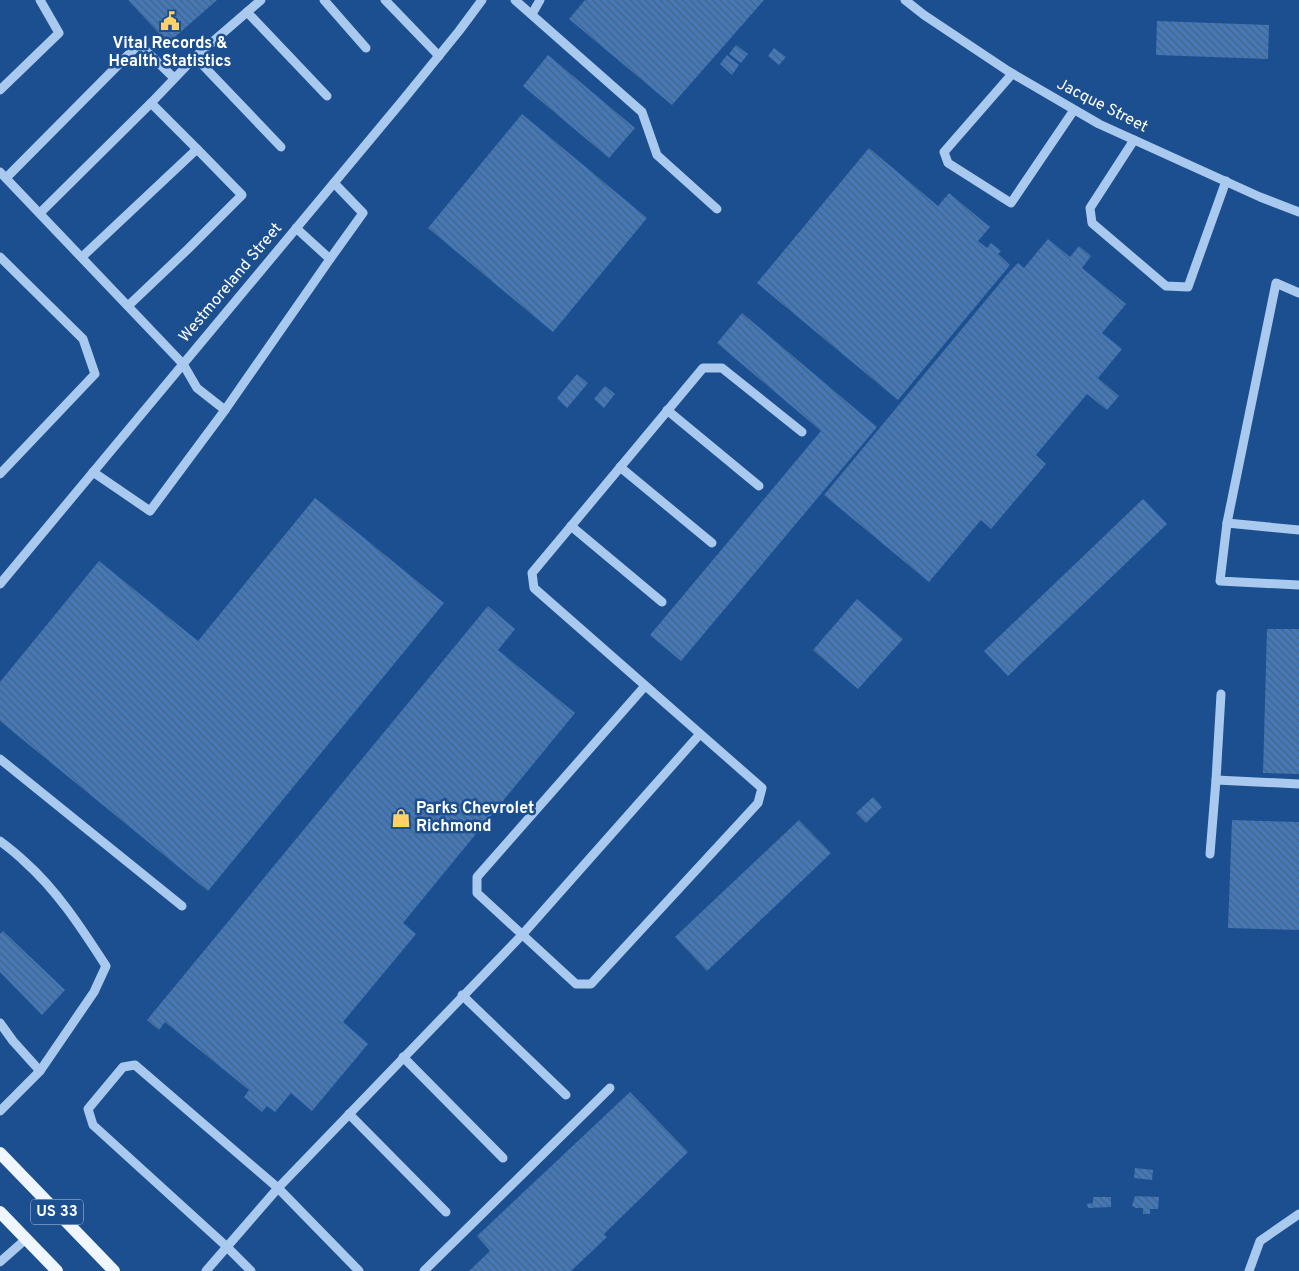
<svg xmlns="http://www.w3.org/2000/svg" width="1299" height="1271" font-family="Overpass,sans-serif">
  <defs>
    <pattern id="building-back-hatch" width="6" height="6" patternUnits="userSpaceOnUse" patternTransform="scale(1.25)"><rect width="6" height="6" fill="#4478b7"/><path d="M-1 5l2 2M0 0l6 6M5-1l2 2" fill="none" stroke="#486282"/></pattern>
  </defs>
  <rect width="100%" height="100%" fill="#1b4f8f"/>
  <g fill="url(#building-back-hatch)">
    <path d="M128,0H217L168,43Z"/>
    <path d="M585,0H764L672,105L569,19Z"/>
    <path d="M1157,21L1269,25L1268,59L1156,55Z"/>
    <path d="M736,45L748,54L741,63L729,54Z"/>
    <path d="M774,48L786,57L779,65L768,56Z"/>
    <path d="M548,55L635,128L609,158L523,86Z"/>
    <path d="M727,55L739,65L732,75L720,64Z"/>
    <path d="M522,114L647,218L553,332L428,228Z"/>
    <path d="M869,148L938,206L949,193L990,227L978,241L987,248L991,243L1001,251L998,254L1010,265L898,400L757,283Z"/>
    <path d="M1048,239L1070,257L1079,246L1091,256L1082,268L1126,304L1102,333L1122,349L1098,378L1119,396L1107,410L1087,394L1036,455L1046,464L991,529L981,520L929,582L824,495L1010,271L1018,263L1024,268Z"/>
    <path d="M742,313L877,427L681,661L650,635L821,431L717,343Z"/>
    <path d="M577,374L588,383L567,408L557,398Z"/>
    <path d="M605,386L615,394L604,408L594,399Z"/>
    <path d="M315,498L444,603L208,891L0,721V682L99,561L198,641Z"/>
    <path d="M1143,499L1167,524L1008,676L984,651Z"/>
    <path d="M857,599L903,639L858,689L813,650Z"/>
    <path d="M488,606L515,629L498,650L575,713L403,923L416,934L343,1022L368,1044L312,1111L291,1093L275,1112L267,1106L262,1112L244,1097L249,1090L165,1022L159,1030L147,1020Z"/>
    <path d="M1267,629H1299V774L1263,773Z"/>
    <path d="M873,797L882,807L866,823L856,813Z"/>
    <path d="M799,820L831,853L707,971L675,937Z"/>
    <path d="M1232,820L1299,822V930L1228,928Z"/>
    <path d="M3,931L65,990L42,1015L0,972V934Z"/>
    <path d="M630,1092L688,1152L604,1234L607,1237L571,1271H469L490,1251L477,1236Z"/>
    <path d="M1135,1168L1153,1170L1152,1180L1134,1178Z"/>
    <path d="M1135,1196L1159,1197L1158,1209H1150V1214H1143V1208H1135V1207L1132,1206Z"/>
    <path d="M1093,1197H1111V1207L1088,1208L1087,1204L1093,1203Z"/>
  </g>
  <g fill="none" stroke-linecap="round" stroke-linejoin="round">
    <g stroke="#a9c9ee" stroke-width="9">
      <path d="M324,0L366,48"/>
      <path d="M385,0L439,56"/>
      <path d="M515,0L642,112L657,155L717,209"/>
      <path d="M905,0L924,15L1008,71L1099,124L1260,197L1299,212"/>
      <path d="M247,12L327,96"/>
      <path d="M532,14L540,0"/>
      <path d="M195,57L281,147"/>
      <path d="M1012,74L944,152L948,163L1011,203L1074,110"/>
      <path d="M0,90L59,33L40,0"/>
      <path d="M151,103L197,149"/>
      <path d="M1134,140L1090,208L1092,223L1166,286L1188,287L1226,181"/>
      <path d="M0,172L183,364L197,388L225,410L150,511L93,472"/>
      <path d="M6,178L139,44L174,78"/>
      <path d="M40,213L151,103L195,57L261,0"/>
      <path d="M0,257L83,339L95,374L0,474"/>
      <path d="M82,257L197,149L242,195L188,249L128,306"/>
      <path d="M330,259L363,213L334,183"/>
      <path d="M1299,293L1276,283L1227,523L1299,530"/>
      <path d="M225,410L330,259L296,228"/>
      <path d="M667,410L759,486"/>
      <path d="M620,467L712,543"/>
      <path d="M1227,523L1220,581L1299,585"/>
      <path d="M571,526L662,602"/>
      <path d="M0,584L403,100L459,31L482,0"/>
      <path d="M645,686L477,877V893L576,984H591L758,803L762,788L534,588L532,573L703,368H722L802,432"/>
      <path d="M1221,694L1216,780L1299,784"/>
      <path d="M0,759L182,906"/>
      <path d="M0,841C8,847 17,854 24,861C57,890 82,929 106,966L94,992L40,1071L0,1111"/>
      <path d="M1210,854L1216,780"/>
      <path d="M462,995L566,1095"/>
      <path d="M0,1023L13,1041L40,1071"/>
      <path d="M403,1057L503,1158"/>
      <path d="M349,1114L446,1212"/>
      <path d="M0,1262L26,1239"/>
      <path d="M206,1271L278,1188L522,935L700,734"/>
      <path d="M251,1271L226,1246L93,1125L88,1109L123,1067L135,1065L278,1188L359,1271"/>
      <path d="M424,1271L610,1088"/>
      <path d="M1249,1271L1260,1241L1299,1214"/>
    </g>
    <g stroke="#f0f6ff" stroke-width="12">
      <path d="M0,1153L114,1271"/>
      <path d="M0,1212L57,1271"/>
    </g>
  </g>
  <defs>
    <g id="civic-bare" transform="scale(1.5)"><path d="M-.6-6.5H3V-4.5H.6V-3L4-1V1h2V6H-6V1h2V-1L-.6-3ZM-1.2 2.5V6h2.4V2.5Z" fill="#ffd166" stroke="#1b4f8f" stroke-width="2.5" paint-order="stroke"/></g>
    <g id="shop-bare" transform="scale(1.5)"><path d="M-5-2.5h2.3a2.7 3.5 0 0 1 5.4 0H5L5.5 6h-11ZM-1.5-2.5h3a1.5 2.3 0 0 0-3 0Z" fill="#ffd166" stroke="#1b4f8f" stroke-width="2.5" paint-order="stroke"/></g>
  </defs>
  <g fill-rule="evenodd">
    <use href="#civic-bare" x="170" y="21"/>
    <use href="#shop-bare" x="401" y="818"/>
  </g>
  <g text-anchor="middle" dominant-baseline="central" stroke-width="5" stroke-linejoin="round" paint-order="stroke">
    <rect fill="#1b4f8f" stroke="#bbcadd" stroke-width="1" x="31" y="1199.5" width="52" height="25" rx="4"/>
    <g font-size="15" font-weight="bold" fill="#fff">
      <text x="57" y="1212">US 33</text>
    </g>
    <g font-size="16" font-weight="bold" fill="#fff" stroke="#1b4f8f">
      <text x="170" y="44">Vital Records &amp;<tspan x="170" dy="18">Health Statistics</tspan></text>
      <text x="416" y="809" text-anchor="start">Parks Chevrolet<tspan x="416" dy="18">Richmond</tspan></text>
    </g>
    <g font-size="16" fill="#fff" stroke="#1b4f8f">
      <text transform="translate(1102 106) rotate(27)">Jacque Street</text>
      <text transform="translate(231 283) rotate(-50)">Westmoreland Street</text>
    </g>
  </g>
</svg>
